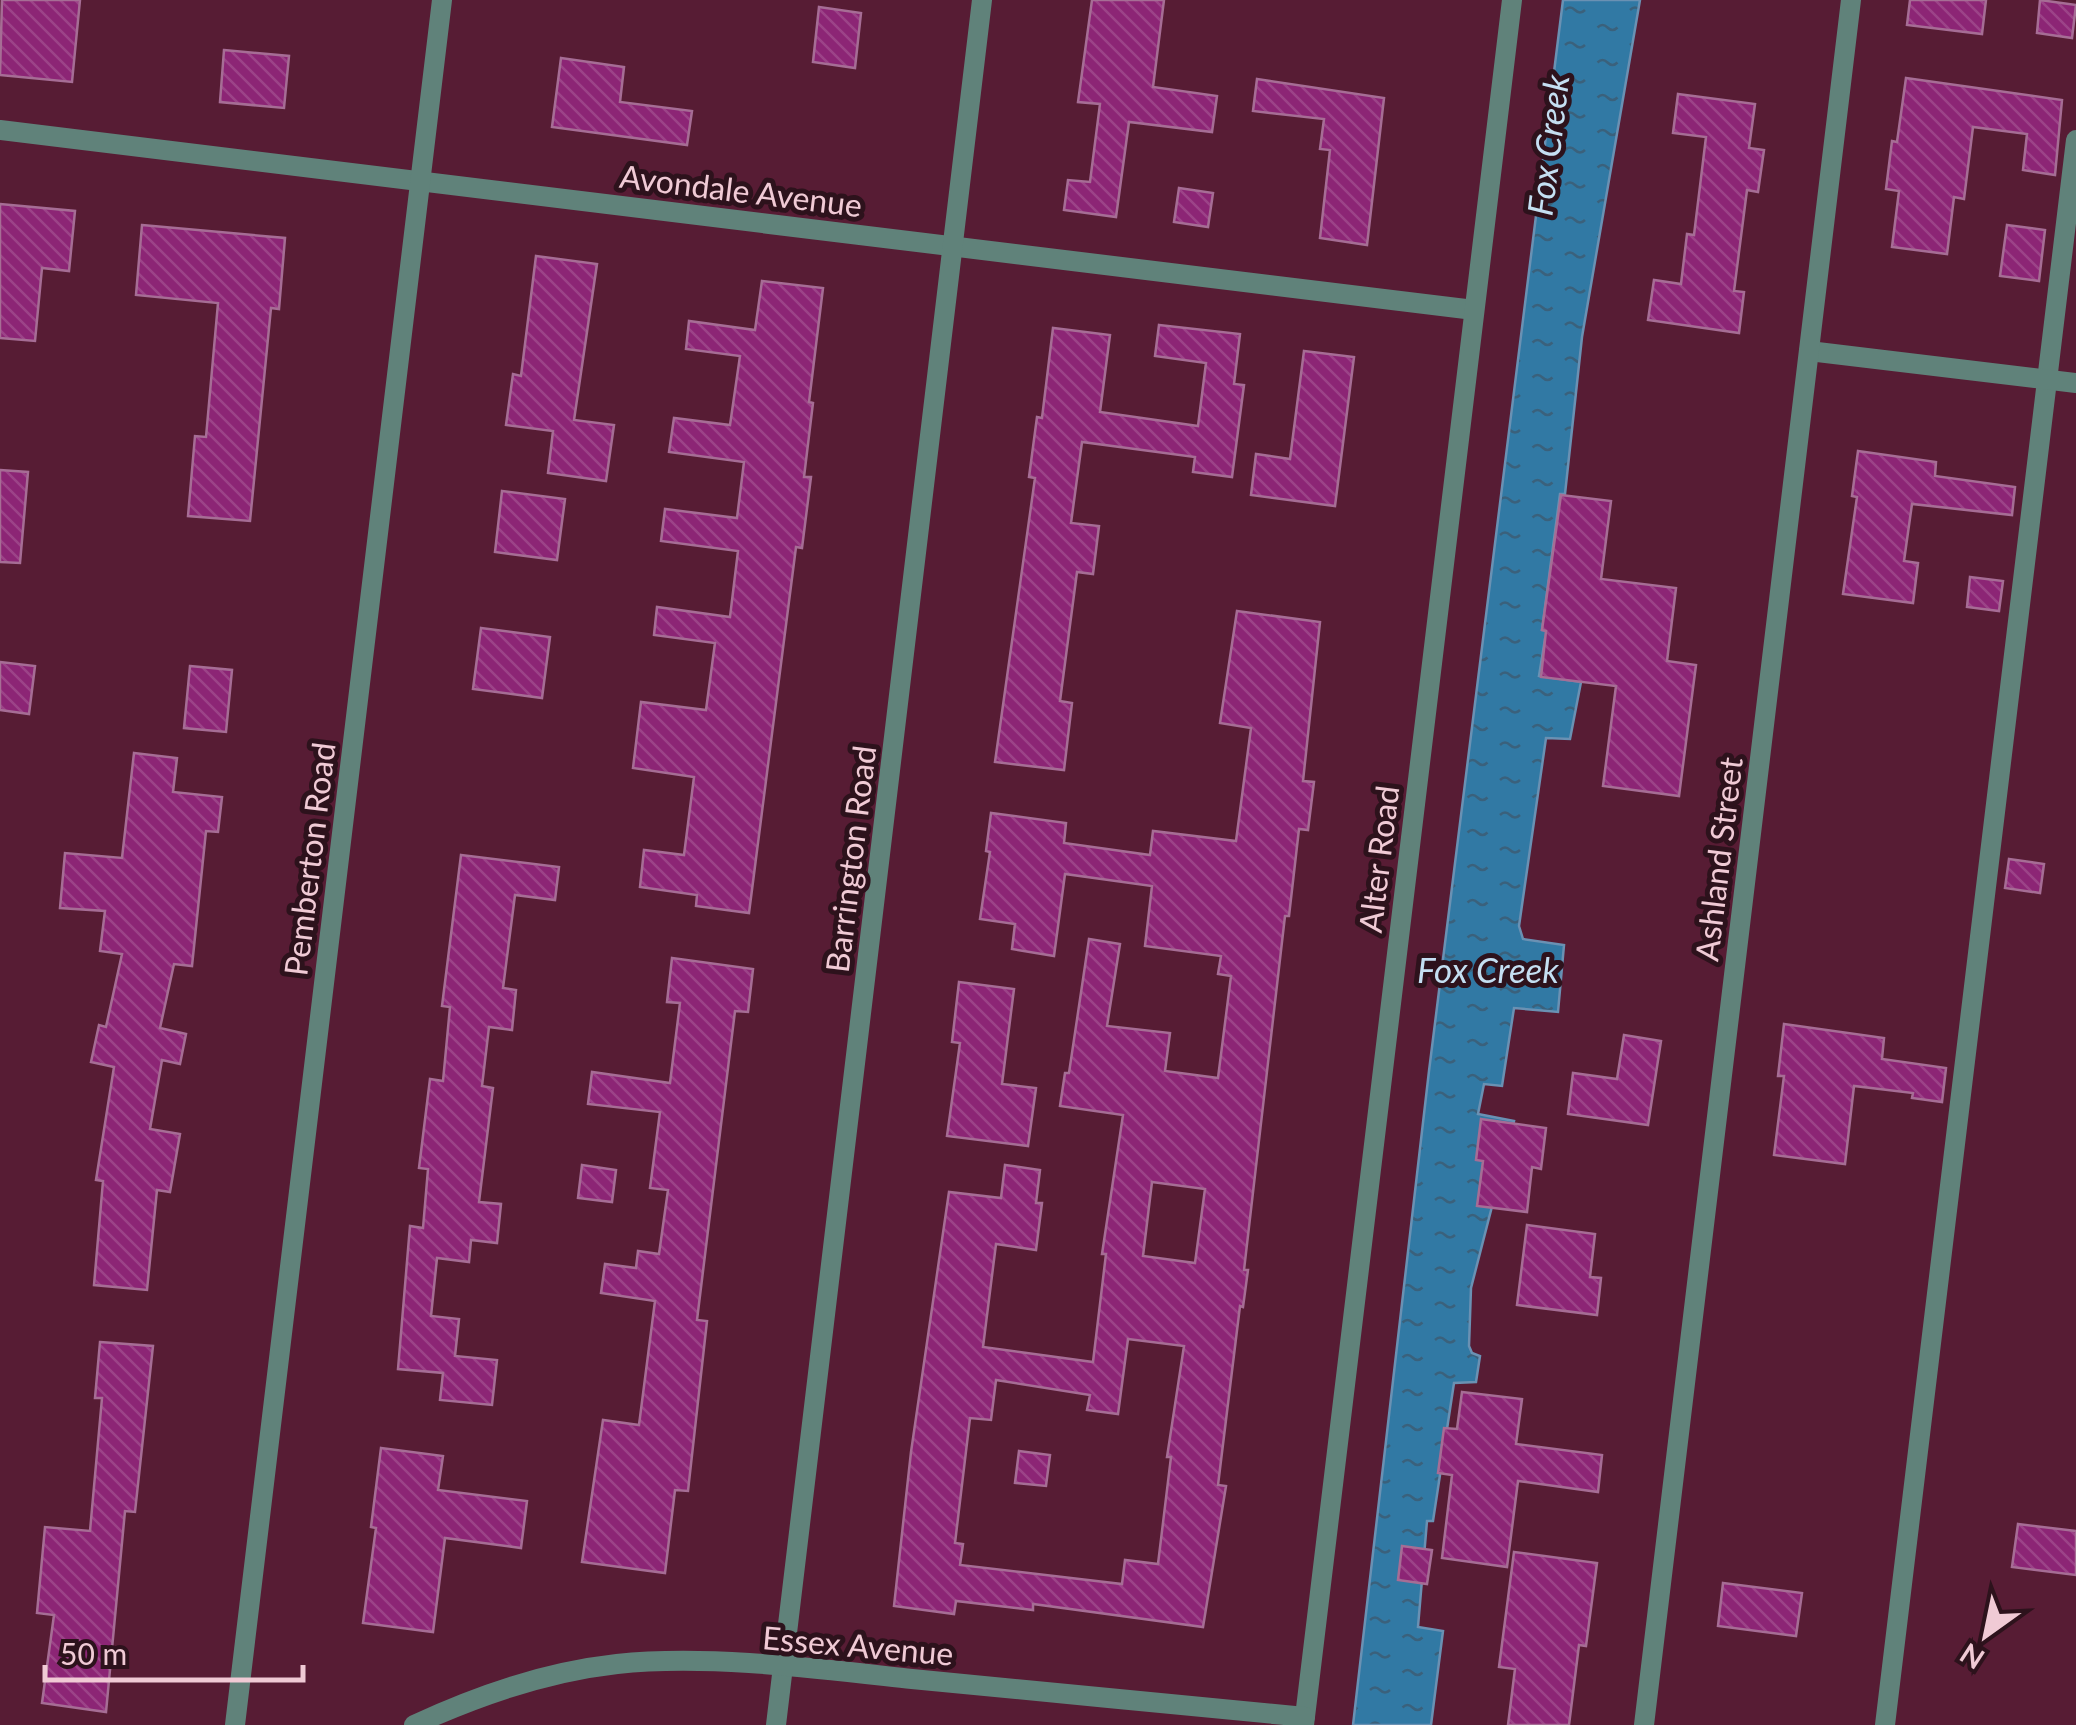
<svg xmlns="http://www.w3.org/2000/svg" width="2076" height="1725" font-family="Lato,sans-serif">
  <defs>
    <pattern id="water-ripples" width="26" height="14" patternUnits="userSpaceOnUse" patternTransform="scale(2.5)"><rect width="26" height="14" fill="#3179a4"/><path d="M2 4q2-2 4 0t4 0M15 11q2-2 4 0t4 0" fill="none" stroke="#3a617c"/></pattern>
    <pattern id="building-back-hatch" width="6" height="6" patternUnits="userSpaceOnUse" patternTransform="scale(2.5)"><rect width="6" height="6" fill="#8c2575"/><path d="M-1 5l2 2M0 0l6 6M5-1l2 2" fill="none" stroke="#9c4388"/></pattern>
  </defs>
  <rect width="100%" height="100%" fill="#571c34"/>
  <path fill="url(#water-ripples)" stroke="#6a91b3" stroke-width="2.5" d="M1563,0H1640L1582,337L1565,494H1560L1542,630L1594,638L1592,645L1545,639L1539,676L1581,682L1570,739L1546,738L1519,926L1523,939L1564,945L1558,1012L1514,1008L1502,1086L1484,1084L1478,1114L1514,1121L1471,1288L1469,1346L1472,1353L1480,1356L1476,1382L1454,1383L1433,1521H1427L1418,1627L1443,1631L1431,1725H1353L1429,1071Z"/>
  <g fill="url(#building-back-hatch)" stroke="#a66d95" stroke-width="2.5" fill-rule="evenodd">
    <path d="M2,0H80L72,82L0,75Z"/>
    <path d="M1092,0H1164L1153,87L1217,96L1212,132L1129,122L1116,217L1064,210L1068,180L1090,182L1100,104L1078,102Z"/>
    <path d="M1910,0H1986L1982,34L1907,25Z"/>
    <path d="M2040,0L2076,5L2072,38L2037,33Z"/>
    <path d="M819,7L861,13L855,68L813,62Z"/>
    <path d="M224,50L289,56L284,108L220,102Z"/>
    <path d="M561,58L624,67L620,102L692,111L687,145L552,127Z"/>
    <path d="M1906,78L2062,100L2055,175L2023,170L2027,134L1973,127L1964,199L1954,197L1947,254L1892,247L1899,191L1886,189L1892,141L1897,142Z"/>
    <path d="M1257,79L1384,98L1367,245L1320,238L1330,150L1320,149L1324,119L1253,111Z"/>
    <path d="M1678,94L1755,104L1749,148L1764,150L1758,192L1747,190L1734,291L1744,292L1739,333L1648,320L1654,280L1681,284L1687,234L1694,235L1706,137L1673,133Z"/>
    <path d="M1179,188L1213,193L1208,227L1174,222Z"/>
    <path d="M0,204L75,211L69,271L42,268L35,341L0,338Z"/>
    <path d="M142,225L285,238L279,309L271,308L250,521L188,516L195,436L206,437L218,303L136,295Z"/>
    <path d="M2007,225L2045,230L2039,281L2000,276Z"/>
    <path d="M536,256L597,264L574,420L614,425L606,481L548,473L553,431L506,425L513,374L521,376Z"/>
    <path d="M762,281L823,288L809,402L813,403L804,477H811L802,548L796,547L749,913L696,906L697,895L640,887L644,850L684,855L694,777L633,768L641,702L706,710L715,643L654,635L657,607L730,617L738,551L661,541L665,509L737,518L744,462L669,452L674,418L730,425L740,356L686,349L689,321L755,330Z"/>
    <path d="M1159,325L1240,334L1234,384L1244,385L1232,477L1193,472L1195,457L1082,442L1071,523L1099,526L1093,574L1077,572L1060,701L1072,703L1064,770L995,762L1035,478L1029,477L1037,417L1042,418L1053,328L1110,335L1100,412L1198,426L1206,363L1155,356Z"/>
    <path d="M1304,351L1354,357L1335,506L1251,495L1256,454L1290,459Z"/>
    <path d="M1858,451L1936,462L1935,476L2015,487L2012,515L1912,504L1904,561L1918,563L1913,603L1843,594L1857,497L1852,496Z"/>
    <path d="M0,470L28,472L20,563L0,562Z"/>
    <path d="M502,491L565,499L557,560L495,552Z"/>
    <path d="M1561,495L1611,501L1601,579L1676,588L1667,661L1696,665L1679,796L1603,786L1616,686L1541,677L1546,631L1542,630Z"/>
    <path d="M1970,577L2003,581L1999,611L1967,607Z"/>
    <path d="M1237,611L1320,622L1303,781L1314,782L1308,830L1299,829L1289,916H1285L1244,1270H1248L1243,1307L1240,1306L1218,1485L1226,1486L1203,1627L1033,1604V1610L956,1601L954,1614L894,1606L911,1452L949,1192L1001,1198L1005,1165L1040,1170L1036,1203H1042L1036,1250L996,1244L983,1347L1093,1362L1106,1254H1102L1123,1115L1060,1106L1065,1073H1069L1089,939L1120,944L1107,1026L1170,1033L1165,1071L1218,1078L1231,976L1218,974L1221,956L1145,946L1152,886L1065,874L1054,956L1012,949L1015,924L980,919L990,852L986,851L991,813L1066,823L1064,843L1150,855L1153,831L1236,841L1251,728L1220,723ZM1152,1182L1205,1189L1195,1263L1143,1256ZM1128,1339L1184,1346L1167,1457H1171L1158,1564L1125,1560L1122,1584L960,1565L963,1544L955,1543L970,1418L991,1420L996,1380L1090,1395L1087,1410L1118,1414Z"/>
    <path d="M481,628L550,637L542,698L473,689Z"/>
    <path d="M0,662L35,666L29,714L0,710Z"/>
    <path d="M190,666L232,670L226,732L184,728Z"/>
    <path d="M134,753L177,758L173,792L222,797L218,832L206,831L192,966L174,964L160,1028L186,1034L180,1064L162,1060L150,1129L180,1134L170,1192L157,1190L147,1290L94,1285L103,1181L96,1180L114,1067L91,1062L99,1025L106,1027L122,954L100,951L105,911L60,908L65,853L122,858Z"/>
    <path d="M461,855L559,867L555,900L515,895L503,988L516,990L512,1030L489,1027L482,1086L493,1088L479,1202L501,1204L497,1243L471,1240L469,1262L437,1258L431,1316L459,1319L455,1356L497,1360L492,1405L440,1400L443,1373L398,1369L410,1226L423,1228L428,1169L419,1168L430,1079L443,1081L450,1007L442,1006Z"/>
    <path d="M2009,859L2044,864L2040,893L2005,888Z"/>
    <path d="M672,958L753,969L748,1012L735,1011L697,1320L707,1321L688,1491L675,1490L665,1573L582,1562L603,1420L639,1425L655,1301L601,1293L605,1264L636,1268L638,1251L659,1254L668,1190L650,1188L660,1112L588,1104L592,1072L670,1083L680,1003L667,1002Z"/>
    <path d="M959,982L1014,989L1002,1084L1036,1088L1028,1146L947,1136L960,1043L952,1042Z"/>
    <path d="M1784,1024L1884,1038L1882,1059L1946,1068L1942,1102L1912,1098L1913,1093L1854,1086L1845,1164L1774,1155L1784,1076H1778Z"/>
    <path d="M1624,1035L1661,1041L1648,1125L1568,1114L1573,1073L1617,1079Z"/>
    <path d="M1481,1119L1546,1128L1541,1169L1532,1167L1527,1212L1477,1206L1483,1161L1476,1160Z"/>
    <path d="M582,1165L616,1170L612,1202L578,1198Z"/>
    <path d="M1527,1225L1595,1234L1590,1277L1601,1278L1597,1315L1517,1305Z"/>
    <path d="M100,1342L153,1346L135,1512L125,1511L106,1712L42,1703L54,1615L37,1613L45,1527L90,1531L102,1398H95Z"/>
    <path d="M1462,1392L1522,1399L1516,1444L1602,1455L1598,1492L1518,1481L1507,1567L1442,1558L1452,1475L1438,1473L1444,1428L1457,1429Z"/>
    <path d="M381,1448L443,1456L438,1490L527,1501L521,1548L445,1538L433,1632L363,1623L376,1528L371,1527Z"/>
    <path d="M1019,1451L1050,1455L1046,1486L1015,1483Z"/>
    <path d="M2018,1524L2076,1531V1575L2012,1567Z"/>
    <path d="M1402,1546L1432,1550L1427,1584L1398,1580Z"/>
    <path d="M1514,1552L1597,1563L1586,1646L1579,1645L1569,1725H1508L1515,1669L1499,1667Z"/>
    <path d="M1723,1583L1802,1593L1796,1636L1718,1626Z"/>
  </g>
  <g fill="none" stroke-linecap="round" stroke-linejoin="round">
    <path stroke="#60827a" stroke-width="20" d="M1885,1725L2076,140"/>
    <g stroke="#60827a" stroke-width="20">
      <path d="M0,130L1474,310"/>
      <path d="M1809,351L2076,383"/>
      <path d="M235,1725L442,0"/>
      <path d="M776,1725L982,0"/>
      <path d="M1304,1725L1512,0"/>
      <path d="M1644,1725L1851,0"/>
    </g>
    <path stroke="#60827a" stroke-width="20" d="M414,1725C479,1695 545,1672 617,1664C707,1654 821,1669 912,1679C1043,1692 1174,1704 1305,1717"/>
  </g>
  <g text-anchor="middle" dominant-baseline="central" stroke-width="10" stroke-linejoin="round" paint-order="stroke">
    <g font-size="32" fill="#f0cad5" stroke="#2d121c">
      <text transform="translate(741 190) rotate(7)">Avondale Avenue</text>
      <text transform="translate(309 859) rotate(-83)">Pemberton Road</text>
      <text transform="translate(850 859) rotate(-83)">Barrington Road</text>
      <text transform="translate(1378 859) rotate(-83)">Alter Road</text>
      <text transform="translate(1718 859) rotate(-83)">Ashland Street</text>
      <text transform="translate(858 1645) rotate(5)">Essex Avenue</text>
    </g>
    <g font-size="35" font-style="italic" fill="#c4dff2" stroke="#2d121c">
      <text transform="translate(1547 145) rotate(-83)">Fox Creek</text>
      <text x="1488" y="969">Fox Creek</text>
    </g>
  </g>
  <g transform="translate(1986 1635) rotate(213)" stroke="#2d121c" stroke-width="8" paint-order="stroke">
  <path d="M0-8L18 38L0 25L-18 38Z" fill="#f0cad5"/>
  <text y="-15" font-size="28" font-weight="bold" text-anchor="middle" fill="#f0cad5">N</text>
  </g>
  <path d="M45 1665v15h258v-15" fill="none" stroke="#f0cad5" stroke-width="5"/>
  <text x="60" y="1665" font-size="30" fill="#f0cad5" stroke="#2d121c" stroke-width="8" paint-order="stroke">50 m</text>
</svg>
